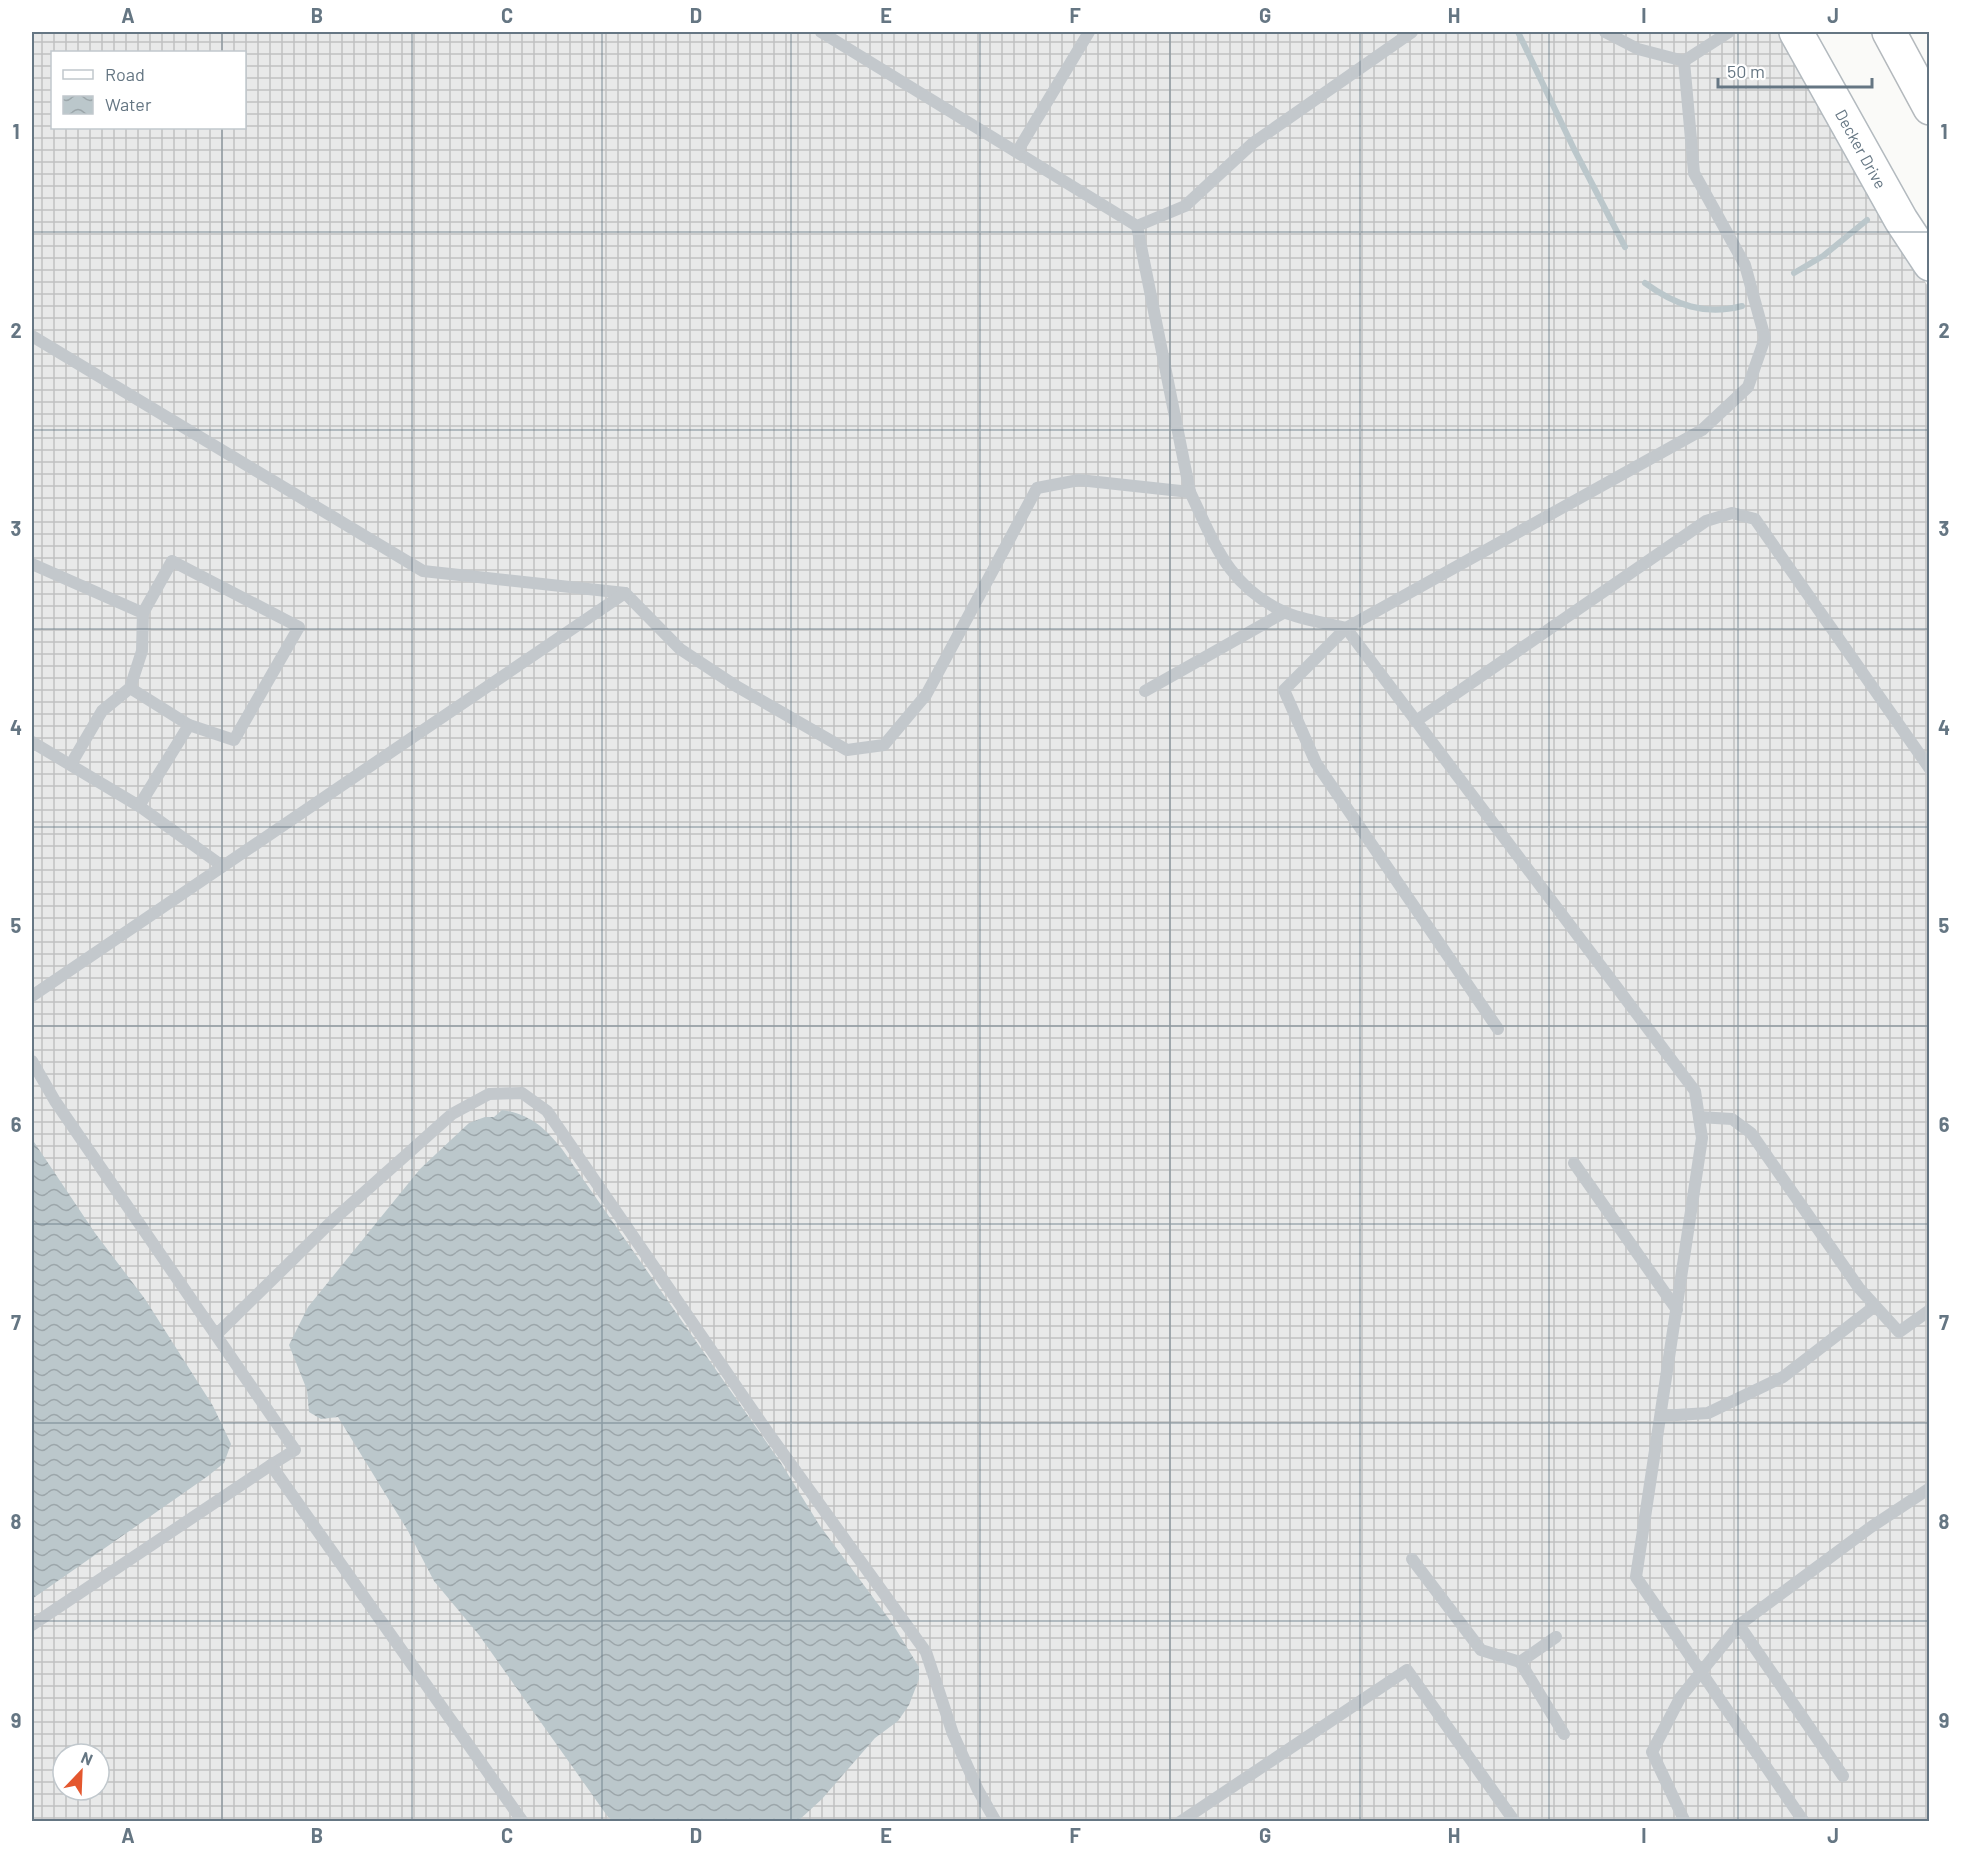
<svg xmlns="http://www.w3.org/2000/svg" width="1961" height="1853" font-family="Barlow,sans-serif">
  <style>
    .industrial { fill: url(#industrial-grid); fill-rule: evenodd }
    .water { fill: url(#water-waves) }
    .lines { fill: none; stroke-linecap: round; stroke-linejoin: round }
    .stream { stroke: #bbc7cb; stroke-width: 6 }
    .secondary-casing { stroke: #b3babf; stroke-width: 36 }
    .highway-casing { stroke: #b4b9bd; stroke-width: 36 }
    .lane { stroke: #c3c8cc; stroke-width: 12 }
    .secondary { stroke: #fff; stroke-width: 33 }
    .highway { stroke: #fff; stroke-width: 33 }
    .grid { fill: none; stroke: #657683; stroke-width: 1.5; stroke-opacity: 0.55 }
    .labels { text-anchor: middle; stroke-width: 6; stroke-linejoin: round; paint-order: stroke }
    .street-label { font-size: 16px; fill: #657683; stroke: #fff }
    .neatline { fill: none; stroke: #657683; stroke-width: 2 }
    .grid-label { font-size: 20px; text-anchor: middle; font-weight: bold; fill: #657683 }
  </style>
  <defs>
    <pattern id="industrial-grid" width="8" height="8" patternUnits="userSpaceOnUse" patternTransform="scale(1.5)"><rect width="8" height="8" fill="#e8e9e9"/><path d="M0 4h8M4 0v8" fill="none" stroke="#c0c1c2"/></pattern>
    <pattern id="water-waves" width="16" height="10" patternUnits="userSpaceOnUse" patternTransform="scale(1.5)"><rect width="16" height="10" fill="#bbc7cb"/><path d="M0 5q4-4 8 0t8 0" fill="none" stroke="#9ca6aa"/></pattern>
  </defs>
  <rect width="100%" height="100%" fill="#fafaf8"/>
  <path class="industrial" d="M 32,32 L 1777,32 L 1790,43 L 1902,245 L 1929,288 L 1929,1821 L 32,1822 ZM 52,52 L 244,52 L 244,128 L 52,128 ZM 63,1754 L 99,1754 L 99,1790 L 63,1790 Z"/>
  <g class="water">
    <path d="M 502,1110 C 530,1114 545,1128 562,1149 L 781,1463 L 820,1526 L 892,1623 L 919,1667 L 919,1679 L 909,1705 L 898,1721 L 875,1738 L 822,1799 L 798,1821 L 615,1822 L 608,1817 L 479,1635 L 434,1581 L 408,1531 L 338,1417 L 321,1419 L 309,1412 L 307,1390 L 289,1345 L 308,1307 L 420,1169 L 469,1123 L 485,1117 L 494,1117 Z"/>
    <path d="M 32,1139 L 95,1233 L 145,1299 L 213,1406 L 231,1444 L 224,1463 L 208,1476 L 32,1599 Z"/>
  </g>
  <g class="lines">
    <g class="stream">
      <path d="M 1518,32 L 1574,149 L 1625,247"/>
      <path d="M 1794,273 L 1823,256 L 1867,220"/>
      <path d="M 1645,283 C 1675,305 1705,316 1742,306"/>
    </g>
    <defs>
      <path id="secondary" d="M 1796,32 L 1901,220 L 1930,264"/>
      <path id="highway" d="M 1889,32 L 1930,108"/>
    </defs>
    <use href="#secondary" class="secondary-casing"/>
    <use href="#highway" class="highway-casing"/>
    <g class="lane">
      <path d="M 821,32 L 1137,226 L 1185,206 L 1253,143 L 1412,32"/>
      <path d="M 1605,32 L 1638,49 L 1684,61 L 1729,32"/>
      <path d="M 1017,152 L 1089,32"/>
      <path d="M 1137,226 L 1190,492"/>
      <path d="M 32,336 L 423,571 L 625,593 L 680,649 L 736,686 L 847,750 L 884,745 L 926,695 L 1037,488 L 1079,480 L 1190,492 C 1215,544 1227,585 1284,612 C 1302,620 1327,623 1346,628 L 1695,1091 L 1702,1138 L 1636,1577 L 1804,1822"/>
      <path d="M 32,564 L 143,613"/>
      <path d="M 1145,691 L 1285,612"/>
      <path d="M 1416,721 L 1706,521 L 1732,513 L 1755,519 L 1930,769"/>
      <path d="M 32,742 L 139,806 L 221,865"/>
      <path d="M 71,764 L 102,711 L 130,688 L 142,651 L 143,613 L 172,561 L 299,627 L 234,740 L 189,725 L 130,688"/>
      <path d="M 139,806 L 189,725"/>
      <path d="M 32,996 L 625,593"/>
      <path d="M 1498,1029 L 1316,763 L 1284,690 L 1346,628 L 1702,430 L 1748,387 L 1765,338 L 1745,265 L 1694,173 L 1684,61"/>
      <path d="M 32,1061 L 55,1101 L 295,1450 L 271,1465 L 523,1822"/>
      <path d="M 1699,1117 L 1732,1119 L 1751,1133 L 1859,1288 L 1899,1332 L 1930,1310"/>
      <path d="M 1574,1163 L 1677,1310"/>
      <path d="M 216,1335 L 331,1222 L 452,1114 L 489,1094 L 522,1093 L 547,1111 L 769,1434 L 926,1652 L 953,1734 L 978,1790 L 996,1822"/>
      <path d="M 1661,1416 L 1708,1413 L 1783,1377 L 1875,1306"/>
      <path d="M 1412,1559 L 1481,1650 L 1520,1662 L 1564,1734"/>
      <path d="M 32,1625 L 271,1465"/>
      <path d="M 1739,1625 L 1843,1776"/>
      <path d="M 1520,1662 L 1556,1637"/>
      <path d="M 1180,1822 L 1407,1670 L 1515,1822"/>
      <path d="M 1685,1822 L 1652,1752 L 1680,1698 L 1739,1625 L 1871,1527 L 1930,1488"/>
    </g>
    <use href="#secondary" class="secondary"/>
    <use href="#highway" class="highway"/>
  </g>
  <path class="grid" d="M 222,32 L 222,52M 412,32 L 412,1822M 602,32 L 602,1822M 791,32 L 791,1822M 980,32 L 980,1822M 1170,32 L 1170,1822M 1360,32 L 1360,1822M 1549,32 L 1549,1822M 1738,32 L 1738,1822M 222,128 L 222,1822M 32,232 L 1930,232M 32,430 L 1930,430M 32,629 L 1930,629M 32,827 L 1930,827M 32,1026 L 1930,1026M 32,1224 L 1930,1224M 32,1423 L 1930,1423M 32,1621 L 1930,1621"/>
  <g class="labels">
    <g class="street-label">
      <text transform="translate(1861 149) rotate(61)" y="6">Decker Drive</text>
    </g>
  </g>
  <rect width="1961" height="1853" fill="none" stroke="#ffffff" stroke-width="66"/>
  <rect x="51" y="51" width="195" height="78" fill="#ffffff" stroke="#c1c8cd" stroke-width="1.5"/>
  <rect x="63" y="70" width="30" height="9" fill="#ffffff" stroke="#c1c8cd" stroke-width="1.5"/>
  <text x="105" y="81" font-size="18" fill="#657683">Road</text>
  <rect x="63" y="96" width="30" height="18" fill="url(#water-waves)" stroke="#c1c8cd" stroke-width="1.5"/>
  <text x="105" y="111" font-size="18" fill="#657683">Water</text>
  <g transform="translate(81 1772) rotate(23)"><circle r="28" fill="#ffffff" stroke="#c1c8cd" stroke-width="1.5"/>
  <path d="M0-4.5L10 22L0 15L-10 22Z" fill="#e4572e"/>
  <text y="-9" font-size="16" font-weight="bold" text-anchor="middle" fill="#657683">N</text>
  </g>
  <path d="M1718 78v9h154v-9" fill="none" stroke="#657683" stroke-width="3"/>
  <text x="1727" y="78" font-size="18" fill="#657683" stroke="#ffffff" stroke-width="4.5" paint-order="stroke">50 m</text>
  <rect x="33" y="33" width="1895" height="1787" class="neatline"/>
  <g class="grid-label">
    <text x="128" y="23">A</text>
    <text x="317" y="23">B</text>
    <text x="507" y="23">C</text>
    <text x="696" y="23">D</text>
    <text x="886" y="23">E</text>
    <text x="1075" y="23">F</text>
    <text x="1265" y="23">G</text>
    <text x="1454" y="23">H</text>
    <text x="1644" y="23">I</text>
    <text x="1833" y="23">J</text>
    <text x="16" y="139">1</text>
    <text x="1944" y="139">1</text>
    <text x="16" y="338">2</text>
    <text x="1944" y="338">2</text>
    <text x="16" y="536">3</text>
    <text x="1944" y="536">3</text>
    <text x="16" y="735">4</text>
    <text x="1944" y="735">4</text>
    <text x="16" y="933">5</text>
    <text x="1944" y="933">5</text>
    <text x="16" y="1132">6</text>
    <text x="1944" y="1132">6</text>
    <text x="16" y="1330">7</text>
    <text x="1944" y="1330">7</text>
    <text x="16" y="1529">8</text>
    <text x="1944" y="1529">8</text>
    <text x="16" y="1728">9</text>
    <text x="1944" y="1728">9</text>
    <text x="128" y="1843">A</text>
    <text x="317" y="1843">B</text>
    <text x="507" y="1843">C</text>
    <text x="696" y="1843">D</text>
    <text x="886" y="1843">E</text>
    <text x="1075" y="1843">F</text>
    <text x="1265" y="1843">G</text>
    <text x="1454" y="1843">H</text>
    <text x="1644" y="1843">I</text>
    <text x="1833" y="1843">J</text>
  </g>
</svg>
